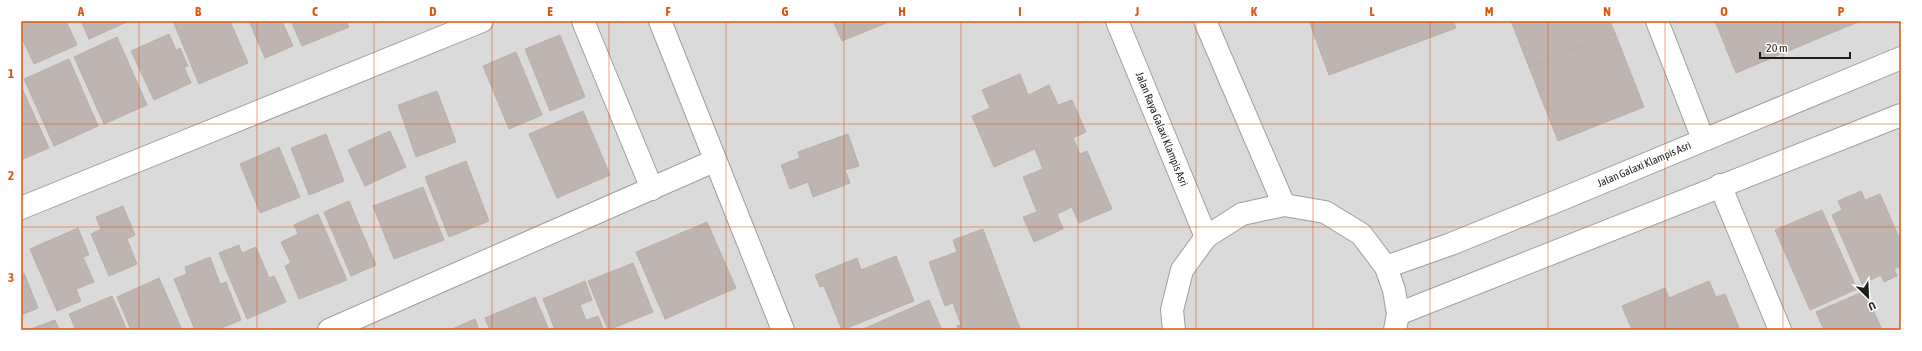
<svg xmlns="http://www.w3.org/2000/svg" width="1922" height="351" font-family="'Asap Condensed',sans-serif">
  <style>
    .residential { fill: #dbdadb }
    .building { fill: #beb4b1; stroke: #beaea7 }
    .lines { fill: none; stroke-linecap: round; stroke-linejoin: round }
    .minor-casing { stroke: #9e9e9e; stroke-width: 24 }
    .minor { stroke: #fff; stroke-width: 22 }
    .grid { fill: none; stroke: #de560d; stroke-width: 1; stroke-opacity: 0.55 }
    .labels { text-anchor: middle; stroke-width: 3.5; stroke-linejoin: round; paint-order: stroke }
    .street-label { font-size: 11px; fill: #1d1d1d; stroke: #fff }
    .neatline { fill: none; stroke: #de560d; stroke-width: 1.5 }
    .grid-label { font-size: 13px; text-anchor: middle; font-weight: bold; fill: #de560d }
  </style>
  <rect width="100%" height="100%" fill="#eee9e4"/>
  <rect class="residential" x="21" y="21" width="1880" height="309"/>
  <g class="building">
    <path d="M 21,21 L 66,21 L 77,45 L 34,64 L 21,36 Z"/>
    <path d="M 81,21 L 129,21 L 89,39 Z"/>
    <path d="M 173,21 L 230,21 L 248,63 L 199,84 Z"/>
    <path d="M 249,21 L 282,21 L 293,46 L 265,58 Z"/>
    <path d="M 291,21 L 346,21 L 349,27 L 302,46 Z"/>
    <path d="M 833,21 L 891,21 L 842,41 Z"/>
    <path d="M 1309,21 L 1453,21 L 1456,28 L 1329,75 Z"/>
    <path d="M 1511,21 L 1610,21 L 1615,33 L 1529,67 Z"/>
    <path d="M 1715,21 L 1804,21 L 1805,22 L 1832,21 L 1836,31 L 1736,73 Z"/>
    <path d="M 1832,21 L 1861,21 L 1836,31 Z"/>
    <path d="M 1615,33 L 1644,107 L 1558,141 L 1529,67 Z"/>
    <path d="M 169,34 L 176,50 L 180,48 L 188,66 L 184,67 L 191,83 L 154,100 L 131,51 Z"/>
    <path d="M 560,35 L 585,97 L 550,111 L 525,49 Z"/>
    <path d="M 117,37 L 147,105 L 104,124 L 74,57 Z"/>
    <path d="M 516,52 L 542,115 L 509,129 L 483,66 Z"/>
    <path d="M 69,59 L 98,126 L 54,146 L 24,79 Z"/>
    <path d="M 1020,74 L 1028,95 L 1049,85 L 1058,105 L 1072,100 L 1086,132 L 1073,138 L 1080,154 L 1087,151 L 1112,209 L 1079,223 L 1072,207 L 1057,214 L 1063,229 L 1034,242 L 1023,217 L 1037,212 L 1023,177 L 1043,169 L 1035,149 L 994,167 L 972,116 L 990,108 L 982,90 Z"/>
    <path d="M 21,86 L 49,148 L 21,160 Z"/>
    <path d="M 437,91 L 456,142 L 416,157 L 398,105 Z"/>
    <path d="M 583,111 L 610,175 L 557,198 L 529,134 Z"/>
    <path d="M 390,131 L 406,167 L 365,186 L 348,150 Z"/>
    <path d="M 326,134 L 344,181 L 309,195 L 291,148 Z"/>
    <path d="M 848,134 L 859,166 L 845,170 L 850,183 L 813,197 L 808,182 L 790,189 L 781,165 L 800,158 L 798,152 Z"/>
    <path d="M 279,147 L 300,197 L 260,213 L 240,164 Z"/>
    <path d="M 466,161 L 489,221 L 449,237 L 425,177 Z"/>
    <path d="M 423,187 L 444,240 L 394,259 L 373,206 Z"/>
    <path d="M 1861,191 L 1865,200 L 1880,194 L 1901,242 L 1901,266 L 1894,269 L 1897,276 L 1884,282 L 1881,275 L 1862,284 L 1832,215 L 1842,210 L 1838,201 Z"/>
    <path d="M 349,201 L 376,265 L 351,276 L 324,212 Z"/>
    <path d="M 123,206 L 135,235 L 127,239 L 137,264 L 109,276 L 91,234 L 101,229 L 96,217 Z"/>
    <path d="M 1822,210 L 1857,289 L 1810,310 L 1775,230 Z"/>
    <path d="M 318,214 L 347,280 L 299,299 L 285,266 L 291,263 L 281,242 L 298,234 L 294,225 Z"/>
    <path d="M 707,222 L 736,288 L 665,319 L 636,252 Z"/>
    <path d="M 78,228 L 89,255 L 83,257 L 94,282 L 76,289 L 81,301 L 57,311 L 30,249 Z"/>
    <path d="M 983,229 L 1016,318 L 1021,330 L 958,330 L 957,326 L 961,325 L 953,303 L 945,306 L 929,262 L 957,252 L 953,240 Z"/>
    <path d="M 239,245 L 242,253 L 256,247 L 269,278 L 274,276 L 286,302 L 247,319 L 219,253 Z"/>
    <path d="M 896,256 L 914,301 L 842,330 L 824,286 L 820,287 L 815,275 L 857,258 L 861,270 Z"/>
    <path d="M 210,257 L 220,284 L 226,282 L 241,320 L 216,330 L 195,330 L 174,279 L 187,274 L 185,267 Z"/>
    <path d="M 633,263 L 653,312 L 608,330 L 588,281 Z"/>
    <path d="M 24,273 L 38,308 L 21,315 L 21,275 Z"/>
    <path d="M 159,278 L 182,330 L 131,330 L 117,297 Z"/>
    <path d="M 585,281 L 592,300 L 580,305 L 586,320 L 598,316 L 604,330 L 555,330 L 543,299 Z"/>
    <path d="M 1709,281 L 1716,297 L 1725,294 L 1740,330 L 1632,330 L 1622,306 L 1665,288 L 1669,298 Z"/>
    <path d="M 1865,291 L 1882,330 L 1824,330 L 1816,312 Z"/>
    <path d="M 112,296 L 127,330 L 76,330 L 69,314 Z"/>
    <path d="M 535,297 L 549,330 L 490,330 L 485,318 Z"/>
    <path d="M 929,300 L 942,330 L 861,330 Z"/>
    <path d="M 475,319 L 479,330 L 450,330 Z"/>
    <path d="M 55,320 L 59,330 L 28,330 Z"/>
  </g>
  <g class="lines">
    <defs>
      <g id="minor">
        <path d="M 583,21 L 652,189"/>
        <path d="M 660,21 L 783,330"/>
        <path d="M 1117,21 L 1206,237"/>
        <path d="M 1205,21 L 1284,205"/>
        <path d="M 1657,21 L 1703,139"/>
        <path d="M 1720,185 L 1780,330"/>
        <path d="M 21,208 L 482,21"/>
        <path d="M 1386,267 L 1451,244 L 1562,199 L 1901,58"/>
        <path d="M 1398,314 L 1901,115"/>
        <path d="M 329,330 L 714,161"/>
        <path d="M 1174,330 L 1172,310 L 1182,270 L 1206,237 L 1242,214 L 1284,205 L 1325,212 L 1361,234 L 1386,267 L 1394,290 L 1398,314 L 1395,330"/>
      </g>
    </defs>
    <use href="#minor" class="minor-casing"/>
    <use href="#minor" class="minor"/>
  </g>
  <path class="grid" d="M 139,21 L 139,330M 257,21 L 257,330M 374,21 L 374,330M 492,21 L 492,330M 609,21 L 609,330M 726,21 L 726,330M 844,21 L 844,330M 961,21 L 961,330M 1078,21 L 1078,330M 1196,21 L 1196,330M 1313,21 L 1313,330M 1430,21 L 1430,330M 1548,21 L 1548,330M 1665,21 L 1665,330M 1783,21 L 1783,330M 21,124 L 1901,124M 21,227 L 1901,227"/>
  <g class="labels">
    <g class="street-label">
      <text transform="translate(1162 129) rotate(68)" y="4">Jalan Raya Galaxi Klampis Asri</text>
      <text transform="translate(1644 164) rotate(-23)" y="4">Jalan Galaxi Klampis Asri</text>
    </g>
  </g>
  <rect width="1922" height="351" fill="none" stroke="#ffffff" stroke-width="44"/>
  <g transform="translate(1868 297) rotate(156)" stroke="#ffffff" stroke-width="3" paint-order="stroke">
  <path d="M0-3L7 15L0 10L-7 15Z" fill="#1d1d1d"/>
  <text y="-6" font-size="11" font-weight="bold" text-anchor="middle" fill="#1d1d1d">U</text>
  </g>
  <path d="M1760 52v6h90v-6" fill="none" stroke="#1d1d1d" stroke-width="2"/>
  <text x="1766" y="52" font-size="12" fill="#1d1d1d" stroke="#ffffff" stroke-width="3" paint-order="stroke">20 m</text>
  <rect x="22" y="22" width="1878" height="307" class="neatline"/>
  <g class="grid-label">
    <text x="81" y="16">A</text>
    <text x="198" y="16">B</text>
    <text x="315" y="16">C</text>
    <text x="433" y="16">D</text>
    <text x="550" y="16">E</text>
    <text x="668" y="16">F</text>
    <text x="785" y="16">G</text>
    <text x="902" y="16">H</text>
    <text x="1020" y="16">I</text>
    <text x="1137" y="16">J</text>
    <text x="1254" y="16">K</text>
    <text x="1372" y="16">L</text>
    <text x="1489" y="16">M</text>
    <text x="1607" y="16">N</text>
    <text x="1724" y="16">O</text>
    <text x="1841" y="16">P</text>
    <text x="11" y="78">1</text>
    <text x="11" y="180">2</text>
    <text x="11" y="282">3</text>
  </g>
</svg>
